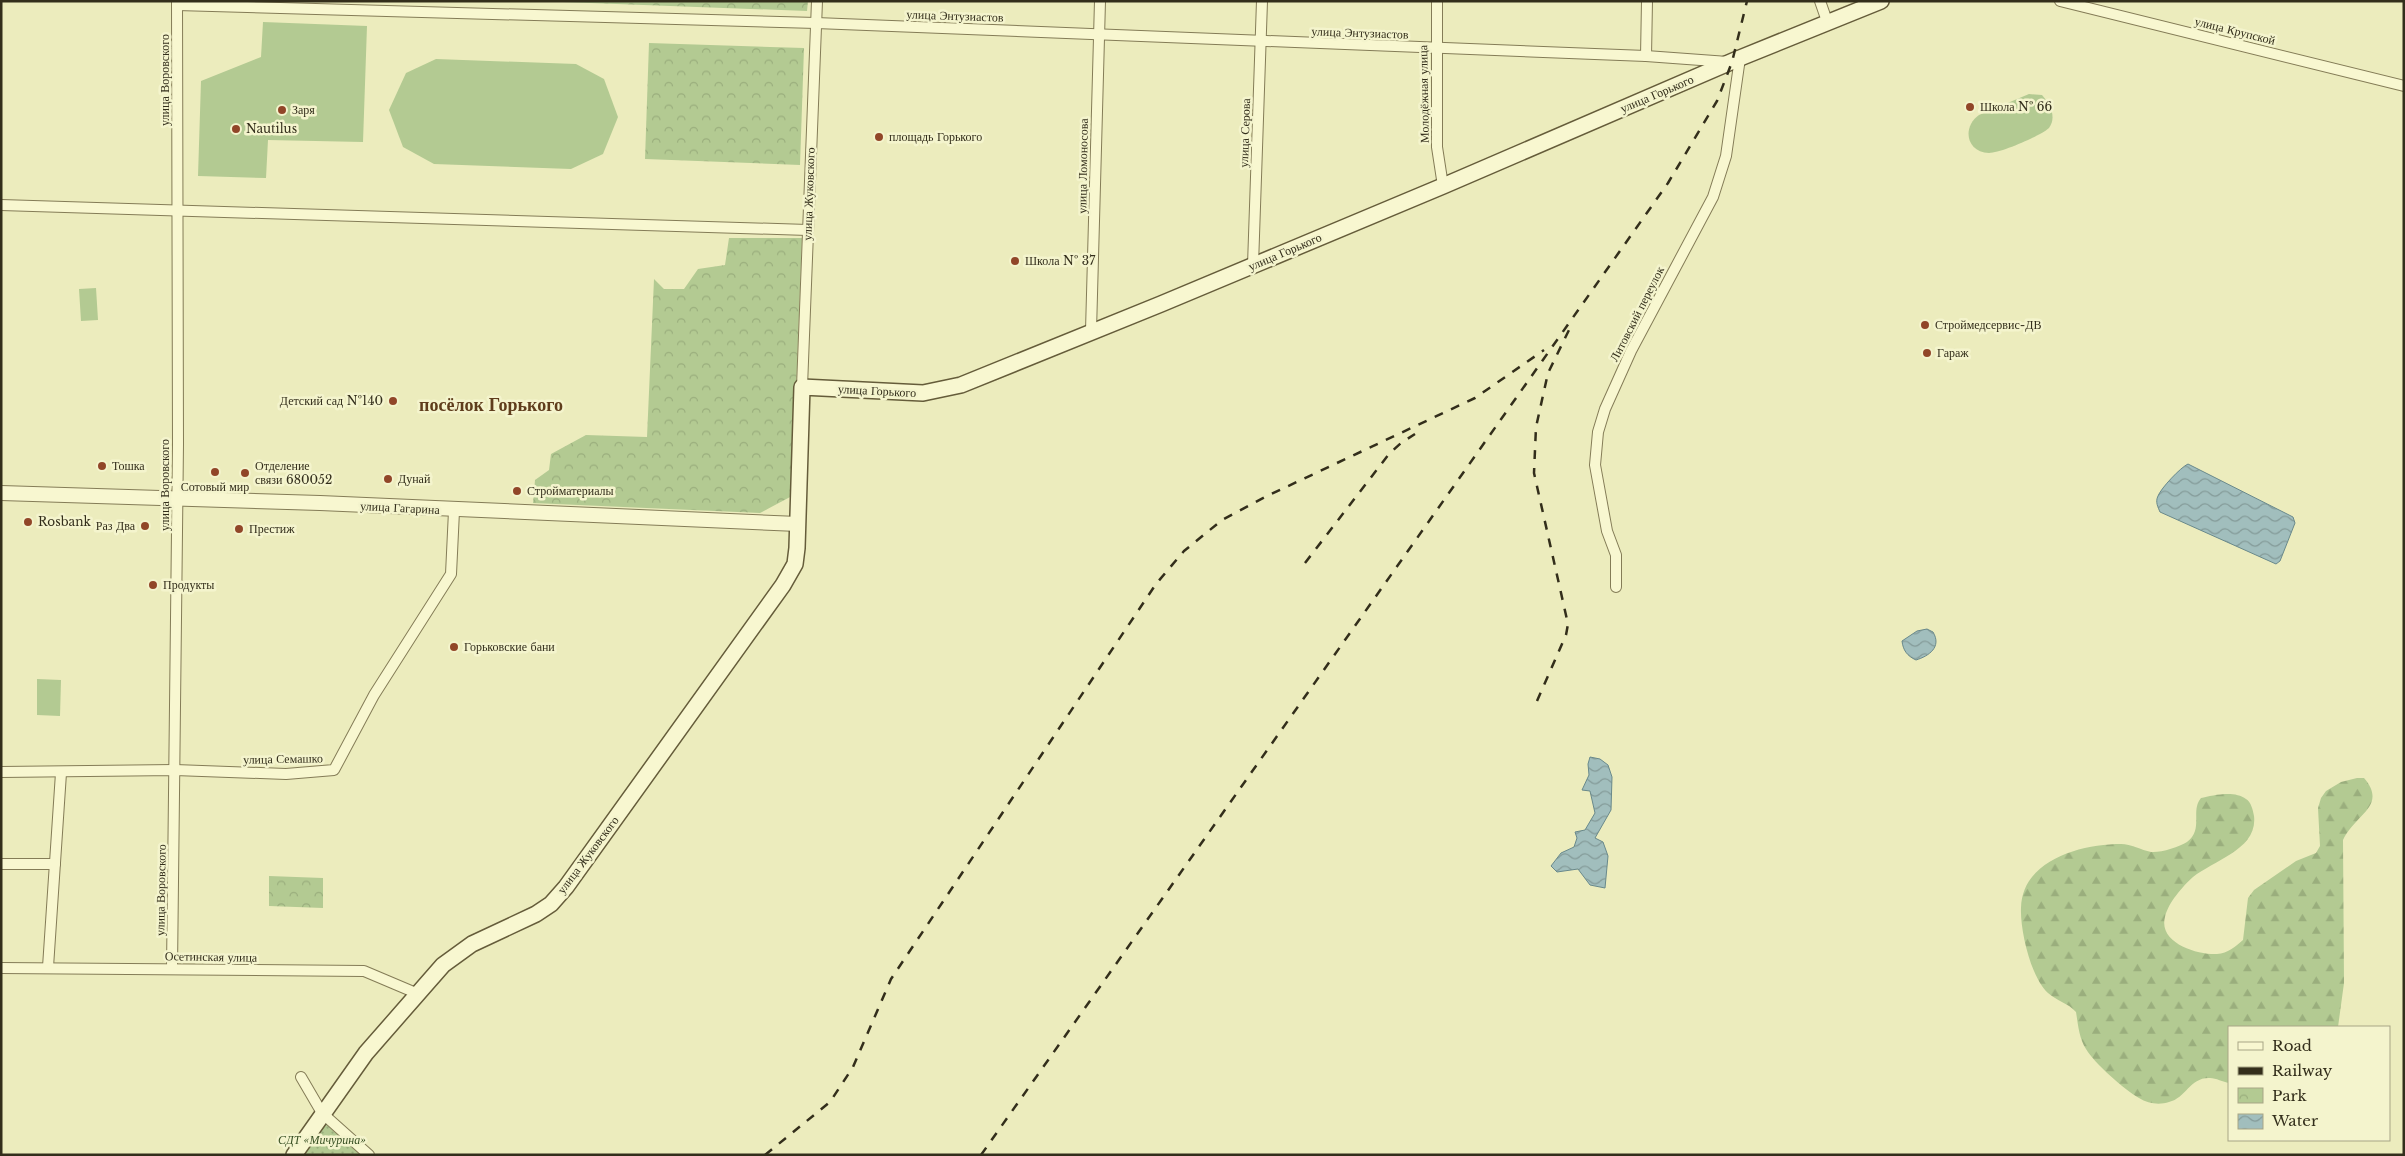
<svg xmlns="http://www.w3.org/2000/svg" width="2405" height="1156" font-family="'Libre Baskerville',serif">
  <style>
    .grass { fill: url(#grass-dots) }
    .forest { fill: url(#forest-firs) }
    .park { fill: url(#park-crowns) }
    .pitch { fill: #b3ca92 }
    .water { fill: url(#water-waves); stroke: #69898b }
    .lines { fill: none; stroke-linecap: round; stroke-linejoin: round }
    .minor-casing { stroke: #847c57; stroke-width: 12 }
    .tertiary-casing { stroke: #847c57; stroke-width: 16 }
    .secondary-casing { stroke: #655c3a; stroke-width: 18 }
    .minor { stroke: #f8f7d0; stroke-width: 10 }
    .tertiary { stroke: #f8f7d0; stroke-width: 14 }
    .secondary { stroke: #f8f7d0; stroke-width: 15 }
    .rail { stroke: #332e1b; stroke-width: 2.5; stroke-dasharray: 9 9; stroke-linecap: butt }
    .poi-dot { fill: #914628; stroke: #f4f4cd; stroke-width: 2 }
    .labels { text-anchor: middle; stroke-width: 5; stroke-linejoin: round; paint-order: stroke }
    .street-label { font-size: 12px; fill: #332e1b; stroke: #f4f4cd }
    .poi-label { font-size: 12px; fill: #332e1b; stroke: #f4f4cd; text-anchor: start }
    .park-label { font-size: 12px; font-style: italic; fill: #374f22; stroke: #f4f4cd }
    .district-label { font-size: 18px; font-weight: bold; fill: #5f3d1c; stroke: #f4f4cd }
  </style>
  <defs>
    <pattern id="grass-dots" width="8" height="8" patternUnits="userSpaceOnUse" patternTransform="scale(1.25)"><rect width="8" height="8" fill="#b3ca92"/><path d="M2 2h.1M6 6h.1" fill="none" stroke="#9aae7d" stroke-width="1.8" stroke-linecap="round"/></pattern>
    <pattern id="forest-firs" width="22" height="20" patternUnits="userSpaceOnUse" patternTransform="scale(1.25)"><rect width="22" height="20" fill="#b3ca92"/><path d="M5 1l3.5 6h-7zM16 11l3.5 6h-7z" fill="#9aae7d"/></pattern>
    <pattern id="park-crowns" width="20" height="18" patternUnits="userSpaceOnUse" patternTransform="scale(1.25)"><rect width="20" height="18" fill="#b3ca92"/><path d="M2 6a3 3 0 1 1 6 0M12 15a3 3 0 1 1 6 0" fill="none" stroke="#9aae7d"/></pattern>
    <pattern id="water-waves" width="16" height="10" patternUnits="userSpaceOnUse" patternTransform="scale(1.25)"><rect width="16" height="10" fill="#a1bebd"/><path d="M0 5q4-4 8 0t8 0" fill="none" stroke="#849b99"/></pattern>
  </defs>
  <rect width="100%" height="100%" fill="#ececbd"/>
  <path class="grass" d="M 321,1120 L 361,1155 L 287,1155 Z"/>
  <path class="forest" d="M 2357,778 L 2364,778 C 2388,806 2355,814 2343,840 L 2344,983 L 2338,1027 L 2229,1027 L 2229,1083 C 2223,1082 2216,1078 2210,1078 C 2190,1077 2186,1098 2169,1102 C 2160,1105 2148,1104 2139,1098 C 2125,1090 2094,1063 2086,1049 C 2079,1038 2078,1024 2076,1012 C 2068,1003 2057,1001 2048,993 C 2031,978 2020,930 2021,908 C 2022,860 2081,844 2121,844 C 2131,844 2141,850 2151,852 C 2160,853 2179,847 2187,842 C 2204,829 2190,811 2201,798 C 2213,795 2235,790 2246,799 C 2251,802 2253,810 2254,816 C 2258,849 2214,860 2193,877 C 2183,886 2168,903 2165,917 C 2158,943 2198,955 2217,954 C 2228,953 2235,947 2243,940 L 2248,898 L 2254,890 L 2296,861 L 2316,853 L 2320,846 L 2318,808 L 2321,798 L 2326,791 L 2341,782 Z"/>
  <g class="park">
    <path d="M 536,1 L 808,1 L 807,11 Z"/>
    <path d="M 649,43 L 804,48 L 800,165 L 645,159 Z"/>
    <path d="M 729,238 L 802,238 L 792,496 L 760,513 L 533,503 L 535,480 L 549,470 L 551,454 L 586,435 L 647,437 L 654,279 L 664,289 L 684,289 L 698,269 L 725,265 Z"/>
    <path d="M 269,876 L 323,878 L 323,908 L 269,906 Z"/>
  </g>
  <g class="pitch">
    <path d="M 263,22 L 367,26 L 363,142 L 268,140 L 266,178 L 198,176 L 201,81 L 261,57 Z"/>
    <path d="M 436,59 L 576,64 L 604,79 L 618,117 L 603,154 L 571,169 L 434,164 L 403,147 L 389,110 L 406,73 Z"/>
    <path d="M 2029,94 L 2042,95 C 2050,104 2057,117 2049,128 C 2040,136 2001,153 1989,153 C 1966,152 1962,127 1979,115 Z"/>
    <path d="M 96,288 L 98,320 L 81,321 L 79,289 Z"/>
    <path d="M 37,679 L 61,680 L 60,716 L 37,715 Z"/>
  </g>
  <g class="water">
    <path d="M 2188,464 L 2293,517 L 2295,523 L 2280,561 L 2276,564 L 2160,512 C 2158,507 2155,502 2158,496 C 2161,488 2181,467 2188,464 Z"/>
    <path d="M 1927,629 L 1933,632 C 1942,647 1929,656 1916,660 C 1907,656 1903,650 1902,641 L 1917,631 Z"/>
    <path d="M 1590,757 L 1600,759 L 1608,765 L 1612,777 L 1611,810 L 1595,838 L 1603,842 L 1608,856 L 1605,888 L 1590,885 L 1578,869 L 1557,872 L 1551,866 L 1561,853 L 1574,847 L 1577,838 L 1575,832 L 1585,830 L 1595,813 L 1590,791 L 1582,790 L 1589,775 L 1588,764 Z"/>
  </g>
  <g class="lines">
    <defs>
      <g id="minor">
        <path d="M 1437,1 L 1437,147 L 1443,186"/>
        <path d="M 1820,1 L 1828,24"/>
        <path d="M 2060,1 L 2404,86"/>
        <path d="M 177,5 L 816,23 L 1646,56 L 1728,62"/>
        <path d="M 1646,56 L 1647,1"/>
        <path d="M 1,205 L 808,230"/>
        <path d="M 1253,265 L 1262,1"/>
        <path d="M 1091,331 L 1100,1"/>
        <path d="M 802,387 L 817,1"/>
        <path d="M 1616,587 L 1616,555 L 1607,531 L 1595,465 L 1598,432 L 1605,409 L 1631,351 L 1713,197 L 1726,156 L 1740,58"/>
        <path d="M 1,772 L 175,770 L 286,774 L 334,770 L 374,695 L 451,574 L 454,511"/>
        <path d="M 1,864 L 55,864"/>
        <path d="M 48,967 L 61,773"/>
        <path d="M 1,968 L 364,971 L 416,993"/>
        <path d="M 172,969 L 178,444 L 177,1"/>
        <path d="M 301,1077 L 322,1113 L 369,1155"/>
      </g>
      <path id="tertiary" d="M 1,493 L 320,503 L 798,524"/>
      <path id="secondary" d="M 294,1155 L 366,1053 L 443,965 L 472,944 L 536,914 L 551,904 L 566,887 L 783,585 L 795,564 L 797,548 L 802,387 L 923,393 L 961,385 L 1161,304 L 1443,186 L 1740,58 L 1881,1"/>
    </defs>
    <use href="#minor" class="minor-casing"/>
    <use href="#tertiary" class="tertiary-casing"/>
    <use href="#secondary" class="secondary-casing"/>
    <use href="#minor" class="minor"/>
    <use href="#tertiary" class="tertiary"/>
    <use href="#secondary" class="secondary"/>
    <g class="rail">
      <path d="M 1305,563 L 1389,454 L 1401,443 L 1415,434"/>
      <path d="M 1537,701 L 1566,635 L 1568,624 L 1534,473 L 1536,427 L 1548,373 L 1569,330"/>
      <path d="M 765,1155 L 830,1102 L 853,1067 L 891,979 L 1156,584 L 1184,551 L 1222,520 L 1267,496 L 1475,398 L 1544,350"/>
      <path d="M 981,1155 L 1668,183 L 1717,101 L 1732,62 L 1747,1"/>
    </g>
  </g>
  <g class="poi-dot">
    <circle cx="1970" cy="107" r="5"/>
    <circle cx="282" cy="110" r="5"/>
    <circle cx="236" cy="129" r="5"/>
    <circle cx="879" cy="137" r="5"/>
    <circle cx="1015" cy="261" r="5"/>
    <circle cx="1925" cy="325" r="5"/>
    <circle cx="1927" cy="353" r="5"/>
    <circle cx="393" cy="401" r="5"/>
    <circle cx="102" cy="466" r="5"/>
    <circle cx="215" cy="472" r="5"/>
    <circle cx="245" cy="473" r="5"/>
    <circle cx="388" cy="479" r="5"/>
    <circle cx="517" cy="491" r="5"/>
    <circle cx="28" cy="522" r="5"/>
    <circle cx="145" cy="526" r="5"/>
    <circle cx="239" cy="529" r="5"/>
    <circle cx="153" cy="585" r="5"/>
    <circle cx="454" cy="647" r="5"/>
  </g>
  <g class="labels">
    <g class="street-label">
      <text transform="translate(955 16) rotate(2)" y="4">улица Энтузиастов</text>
      <text transform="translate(2235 31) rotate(14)" y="4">улица Крупской</text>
      <text transform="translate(1360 33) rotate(2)" y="4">улица Энтузиастов</text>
      <text transform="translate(165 80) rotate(-90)" y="4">улица Воровского</text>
      <text transform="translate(1424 94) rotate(-91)" y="4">Молодёжная улица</text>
      <text transform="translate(1657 94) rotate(-23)" y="4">улица Горького</text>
      <text transform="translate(1245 133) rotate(-88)" y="4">улица Серова</text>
      <text transform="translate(1083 166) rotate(-89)" y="4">улица Ломоносова</text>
      <text transform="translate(809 194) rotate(-88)" y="4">улица Жуковского</text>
      <text transform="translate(1285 252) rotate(-23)" y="4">улица Горького</text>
      <text transform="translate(1637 314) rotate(-63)" y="4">Литовский переулок</text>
      <text transform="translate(877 391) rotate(3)" y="4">улица Горького</text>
      <text transform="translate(165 485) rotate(-90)" y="4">улица Воровского</text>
      <text transform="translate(400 508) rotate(3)" y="4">улица Гагарина</text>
      <text transform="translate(283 759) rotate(-1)" y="4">улица Семашко</text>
      <text transform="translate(588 855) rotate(-53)" y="4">улица Жуковского</text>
      <text transform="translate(161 890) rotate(-89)" y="4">улица Воровского</text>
      <text transform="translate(211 957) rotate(1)" y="4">Осетинская улица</text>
    </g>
    <g class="poi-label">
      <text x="1980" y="111">Школа № 66</text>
      <text x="292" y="114">Заря</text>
      <text x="246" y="133">Nautilus</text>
      <text x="889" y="141">площадь Горького</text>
      <text x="1025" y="265">Школа № 37</text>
      <text x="1935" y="329">Строймедсервис-ДВ</text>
      <text x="1937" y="357">Гараж</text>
      <text x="383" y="405" text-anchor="end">Детский сад №140</text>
      <text x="112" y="470">Тошка</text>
      <text x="255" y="470">Отделение<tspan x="255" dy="14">связи 680052</tspan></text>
      <text x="398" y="483">Дунай</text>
      <text x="215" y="491" text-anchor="middle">Сотовый мир</text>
      <text x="527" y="495">Стройматериалы</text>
      <text x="38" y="526">Rosbank</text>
      <text x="135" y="530" text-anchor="end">Раз Два</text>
      <text x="249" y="533">Престиж</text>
      <text x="163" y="589">Продукты</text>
      <text x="464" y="651">Горьковские бани</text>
    </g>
    <g class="park-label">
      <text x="322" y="1144">СДТ «Мичурина»</text>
    </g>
    <g class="district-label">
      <text x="491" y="411">посёлок Горького</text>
    </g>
  </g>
  <rect width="2405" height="1156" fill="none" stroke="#332e1b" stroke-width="5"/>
  <rect x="2228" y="1026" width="162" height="115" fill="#f4f4cd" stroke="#a7a586"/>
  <rect x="2238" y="1042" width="25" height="8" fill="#f8f7d0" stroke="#a7a586"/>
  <text x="2272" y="1051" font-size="15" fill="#332e1b">Road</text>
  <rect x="2238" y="1067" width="25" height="8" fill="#332e1b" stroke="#a7a586"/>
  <text x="2272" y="1076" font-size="15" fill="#332e1b">Railway</text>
  <rect x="2238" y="1088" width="25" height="15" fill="url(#park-crowns)" stroke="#a7a586"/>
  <text x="2272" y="1101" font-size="15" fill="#332e1b">Park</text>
  <rect x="2238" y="1114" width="25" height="15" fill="url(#water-waves)" stroke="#a7a586"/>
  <text x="2272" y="1126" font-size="15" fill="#332e1b">Water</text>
</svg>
